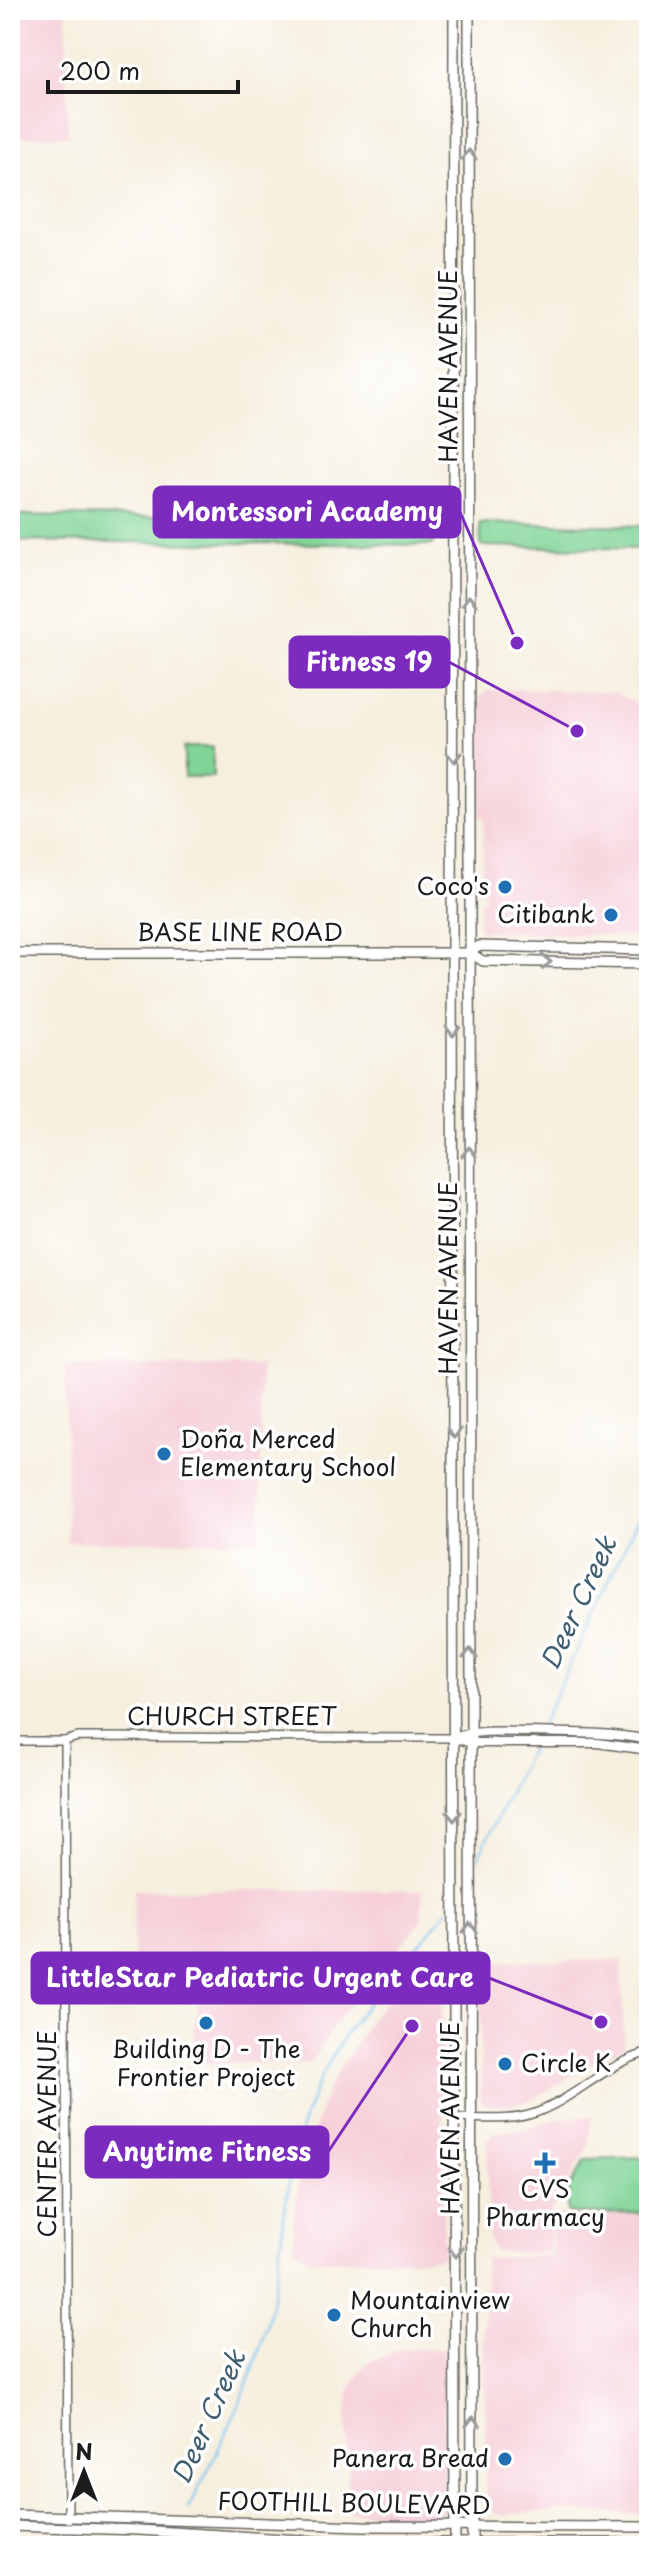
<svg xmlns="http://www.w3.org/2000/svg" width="659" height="2556" font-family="'Playpen Sans',sans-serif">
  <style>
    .built { fill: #f6cfd8 }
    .green { fill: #80d497; stroke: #4e785a; stroke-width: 2 }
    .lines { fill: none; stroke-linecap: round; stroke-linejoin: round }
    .stream { stroke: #76c0ef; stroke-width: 2 }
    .tertiary-casing { stroke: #686660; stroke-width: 10 }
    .secondary-casing { stroke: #686660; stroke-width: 11 }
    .primary-casing { stroke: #686660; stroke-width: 12 }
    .tertiary { stroke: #fff; stroke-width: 7 }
    .secondary { stroke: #fff; stroke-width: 8 }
    .primary { stroke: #fff; stroke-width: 9 }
    .oneway { stroke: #999 }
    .poi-dot { fill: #1f6fb2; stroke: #fff; stroke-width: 3 }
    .labels { text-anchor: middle; stroke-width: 7; stroke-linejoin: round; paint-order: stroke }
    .street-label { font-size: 24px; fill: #1c1c1c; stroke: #fff }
    .poi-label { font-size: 24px; fill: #1c1c1c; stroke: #fff; text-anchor: end }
    .water-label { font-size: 26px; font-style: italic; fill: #405e70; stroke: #fff }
    .leader { fill: none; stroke: #7b2cbf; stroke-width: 3 }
    .callout-dot { fill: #7b2cbf; stroke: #fff; stroke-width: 3 }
    .callout { fill: #7b2cbf; stroke: #7b2cbf; stroke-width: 3 }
    .callout-label { font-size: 26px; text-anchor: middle; font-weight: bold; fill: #fff }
  </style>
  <rect width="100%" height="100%" fill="#fff"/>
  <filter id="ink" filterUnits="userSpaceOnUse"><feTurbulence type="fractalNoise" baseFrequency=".0125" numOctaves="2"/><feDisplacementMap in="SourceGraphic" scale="16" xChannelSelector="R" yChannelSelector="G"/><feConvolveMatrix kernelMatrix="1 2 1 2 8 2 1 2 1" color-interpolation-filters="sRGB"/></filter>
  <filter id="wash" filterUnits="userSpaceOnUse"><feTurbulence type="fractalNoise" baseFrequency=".006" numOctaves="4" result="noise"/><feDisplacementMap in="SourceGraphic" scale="32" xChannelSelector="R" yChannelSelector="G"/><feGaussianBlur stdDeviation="1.8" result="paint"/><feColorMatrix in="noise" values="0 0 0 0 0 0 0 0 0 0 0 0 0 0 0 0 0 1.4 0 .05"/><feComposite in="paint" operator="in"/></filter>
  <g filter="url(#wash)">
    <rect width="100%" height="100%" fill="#f6efde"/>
    <g class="built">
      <path d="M 10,10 L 66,10 L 68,133 L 72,136 L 10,137 Z"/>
      <path d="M 524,689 L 615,692 L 638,704 L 649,715 L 649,937 L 479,931 L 478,918 L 481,900 L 485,899 L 485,892 L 481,891 L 484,817 L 479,817 L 478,812 L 481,696 L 488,690 Z"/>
      <path d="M 65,1366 L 261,1366 L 261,1541 L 67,1542 Z"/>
      <path d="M 134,1890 L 422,1890 L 422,1920 L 339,2018 L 311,2063 L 195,2063 L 194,2024 L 200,1990 L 197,1979 L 191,1974 L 177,1971 L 160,1975 L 133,1975 Z"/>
      <path d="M 430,1953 L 437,1954 L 441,1960 L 444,2254 L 439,2259 L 310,2260 L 294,2248 L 293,2223 L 300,2173 L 328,2088 L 371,2018 Z"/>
      <path d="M 621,1960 L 624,2047 L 603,2057 L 532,2100 L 509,2106 L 483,2105 L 480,2100 L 481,1961 Z"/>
      <path d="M 592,2116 L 588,2147 L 572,2176 L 564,2201 L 553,2208 L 551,2215 L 548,2253 L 495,2252 L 489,2240 L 487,2142 L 492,2133 L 525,2129 L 558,2118 Z"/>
      <path d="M 552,2215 L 649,2215 L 649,2515 L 560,2511 L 497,2515 L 484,2504 L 486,2492 L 484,2453 L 486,2413 L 483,2378 L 485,2258 L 551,2255 Z"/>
      <path d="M 399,2349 L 444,2349 L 444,2510 L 437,2517 L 400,2517 L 347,2511 L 347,2407 L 350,2389 L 367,2363 Z"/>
    </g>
    <g class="green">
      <path d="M 10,515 L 440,522 L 432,545 L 10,541 Z"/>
      <path d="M 480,523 L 649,526 L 649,549 L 481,546 Z"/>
      <rect x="184" y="747" width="29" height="30"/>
      <path d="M 649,2157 L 649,2213 L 572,2214 L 567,2212 L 569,2188 L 586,2159 Z"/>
    </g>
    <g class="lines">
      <g class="stream">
        <path d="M 541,1726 L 649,1495"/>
        <path d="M 478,1858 L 530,1749"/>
        <path d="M 188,2509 C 220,2446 254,2384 269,2314 C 286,2239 282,2168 313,2095 C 327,2062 346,2030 369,2002 C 394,1971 424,1943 447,1910"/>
        <path d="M 170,2546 L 171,2544"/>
      </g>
    </g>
  </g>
  <g filter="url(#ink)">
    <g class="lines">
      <defs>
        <g id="tertiary">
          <path d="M 10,1741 L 65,1741 L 78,1737 L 454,1738"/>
          <path d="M 65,1741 L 68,2519"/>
          <path d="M 455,2118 C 481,2118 510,2122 535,2113 C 576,2098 603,2065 649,2052"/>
        </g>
        <g id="secondary">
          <path d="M 454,1738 C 478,1729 503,1732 529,1732 C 569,1733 609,1732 649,1740"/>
          <path d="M 455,1738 L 471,1743 L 597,1743 L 649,1750"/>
        </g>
        <g id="primary">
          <path d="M 454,10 L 452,938 L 455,2546"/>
          <path d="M 469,10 L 472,2546"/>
          <path d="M 10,953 L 470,953 L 483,961 L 649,964"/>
          <path d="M 470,953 L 479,946 L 649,950"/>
          <path d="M 10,2515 L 364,2526 L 649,2527"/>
          <path d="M 10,2526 L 139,2530 L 347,2543 L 649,2543"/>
        </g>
      </defs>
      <use href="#tertiary" class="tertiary-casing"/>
      <use href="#secondary" class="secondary-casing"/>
      <use href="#primary" class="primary-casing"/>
      <use href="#tertiary" class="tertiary"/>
      <use href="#secondary" class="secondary"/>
      <use href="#primary" class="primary"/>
    </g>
    <defs><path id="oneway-chevron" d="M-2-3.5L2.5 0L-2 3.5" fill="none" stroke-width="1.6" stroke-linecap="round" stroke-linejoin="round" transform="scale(2)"/></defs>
    <g class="oneway">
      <use href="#oneway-chevron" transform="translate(469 155) rotate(-90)"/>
      <use href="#oneway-chevron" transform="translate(469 601) rotate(-90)"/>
      <use href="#oneway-chevron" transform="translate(454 757) rotate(90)"/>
      <use href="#oneway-chevron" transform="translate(546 962) rotate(1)"/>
      <use href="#oneway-chevron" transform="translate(453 1031) rotate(90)"/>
      <use href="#oneway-chevron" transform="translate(469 1152) rotate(-90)"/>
      <use href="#oneway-chevron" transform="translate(454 1433) rotate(90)"/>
      <use href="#oneway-chevron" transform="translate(470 1654) rotate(-90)"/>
      <use href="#oneway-chevron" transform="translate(454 1816) rotate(90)"/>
      <use href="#oneway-chevron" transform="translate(470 1928) rotate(-90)"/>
      <use href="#oneway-chevron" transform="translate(456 2252) rotate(90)"/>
      <use href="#oneway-chevron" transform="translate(473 2422) rotate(-90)"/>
    </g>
  </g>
  <g class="poi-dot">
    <circle cx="505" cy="887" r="8"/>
    <circle cx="611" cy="915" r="8"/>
    <circle cx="164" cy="1454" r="8"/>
    <circle cx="206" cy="2023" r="8"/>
    <circle cx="505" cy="2064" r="8"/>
    <path d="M541 2151h8v8h8v8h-8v8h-8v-8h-8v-8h8z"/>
    <circle cx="334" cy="2315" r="8"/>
    <circle cx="505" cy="2459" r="8"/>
  </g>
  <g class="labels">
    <g class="street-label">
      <text transform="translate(449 366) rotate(-90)" y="8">HAVEN AVENUE</text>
      <text x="240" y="941">BASE LINE ROAD</text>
      <text transform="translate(449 1278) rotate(-90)" y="8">HAVEN AVENUE</text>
      <text x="232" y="1725">CHURCH STREET</text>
      <text transform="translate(451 2118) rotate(-90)" y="8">HAVEN AVENUE</text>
      <text transform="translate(48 2134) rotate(-90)" y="8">CENTER AVENUE</text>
      <text transform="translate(354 2504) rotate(1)" y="8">FOOTHILL BOULEVARD</text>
    </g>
    <g class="poi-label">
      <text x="489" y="895">Coco's</text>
      <text x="595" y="923">Citibank</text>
      <text x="180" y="1448" text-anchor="start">Doña Merced<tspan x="180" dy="28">Elementary School</tspan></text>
      <text x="206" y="2058" text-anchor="middle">Building D - The<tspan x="206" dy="28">Frontier Project</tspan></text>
      <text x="521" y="2072" text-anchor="start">Circle K</text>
      <text x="545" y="2198" text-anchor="middle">CVS<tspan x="545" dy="28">Pharmacy</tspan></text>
      <text x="350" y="2309" text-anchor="start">Mountainview<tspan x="350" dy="28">Church</tspan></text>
      <text x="489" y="2467">Panera Bread</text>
    </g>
    <g class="water-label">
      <text transform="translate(579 1603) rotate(-65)" y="9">Deer Creek</text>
      <text transform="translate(209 2417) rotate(-66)" y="9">Deer Creek</text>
    </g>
  </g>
  <path class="leader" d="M517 643L460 512M577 731L449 662M601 2022L489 1978M412 2026L328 2152"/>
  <g class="callout-dot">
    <circle cx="517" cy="643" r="8"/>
    <circle cx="577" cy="731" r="8"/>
    <circle cx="601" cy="2022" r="8"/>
    <circle cx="412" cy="2026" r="8"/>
  </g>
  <g class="callout">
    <rect x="154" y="487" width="306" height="50" rx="8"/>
    <rect x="290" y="637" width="159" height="50" rx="8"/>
    <rect x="32" y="1953" width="457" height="50" rx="8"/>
    <rect x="86" y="2127" width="242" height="50" rx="8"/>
  </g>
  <g class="callout-label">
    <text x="307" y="521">Montessori Academy</text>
    <text x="369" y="671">Fitness 19</text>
    <text x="260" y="1987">LittleStar Pediatric Urgent Care</text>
    <text x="207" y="2161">Anytime Fitness</text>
  </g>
  <rect width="659" height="2556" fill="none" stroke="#fff" stroke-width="40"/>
  <g transform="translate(84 2472)" stroke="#ffffff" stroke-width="6" paint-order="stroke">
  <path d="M0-6L14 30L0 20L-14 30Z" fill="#1c1c1c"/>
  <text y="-12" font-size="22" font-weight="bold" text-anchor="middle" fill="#1c1c1c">N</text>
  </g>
  <path d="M48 80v12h190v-12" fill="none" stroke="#1c1c1c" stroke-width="4"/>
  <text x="60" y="80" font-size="24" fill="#1c1c1c" stroke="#ffffff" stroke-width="6" paint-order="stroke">200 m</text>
</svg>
